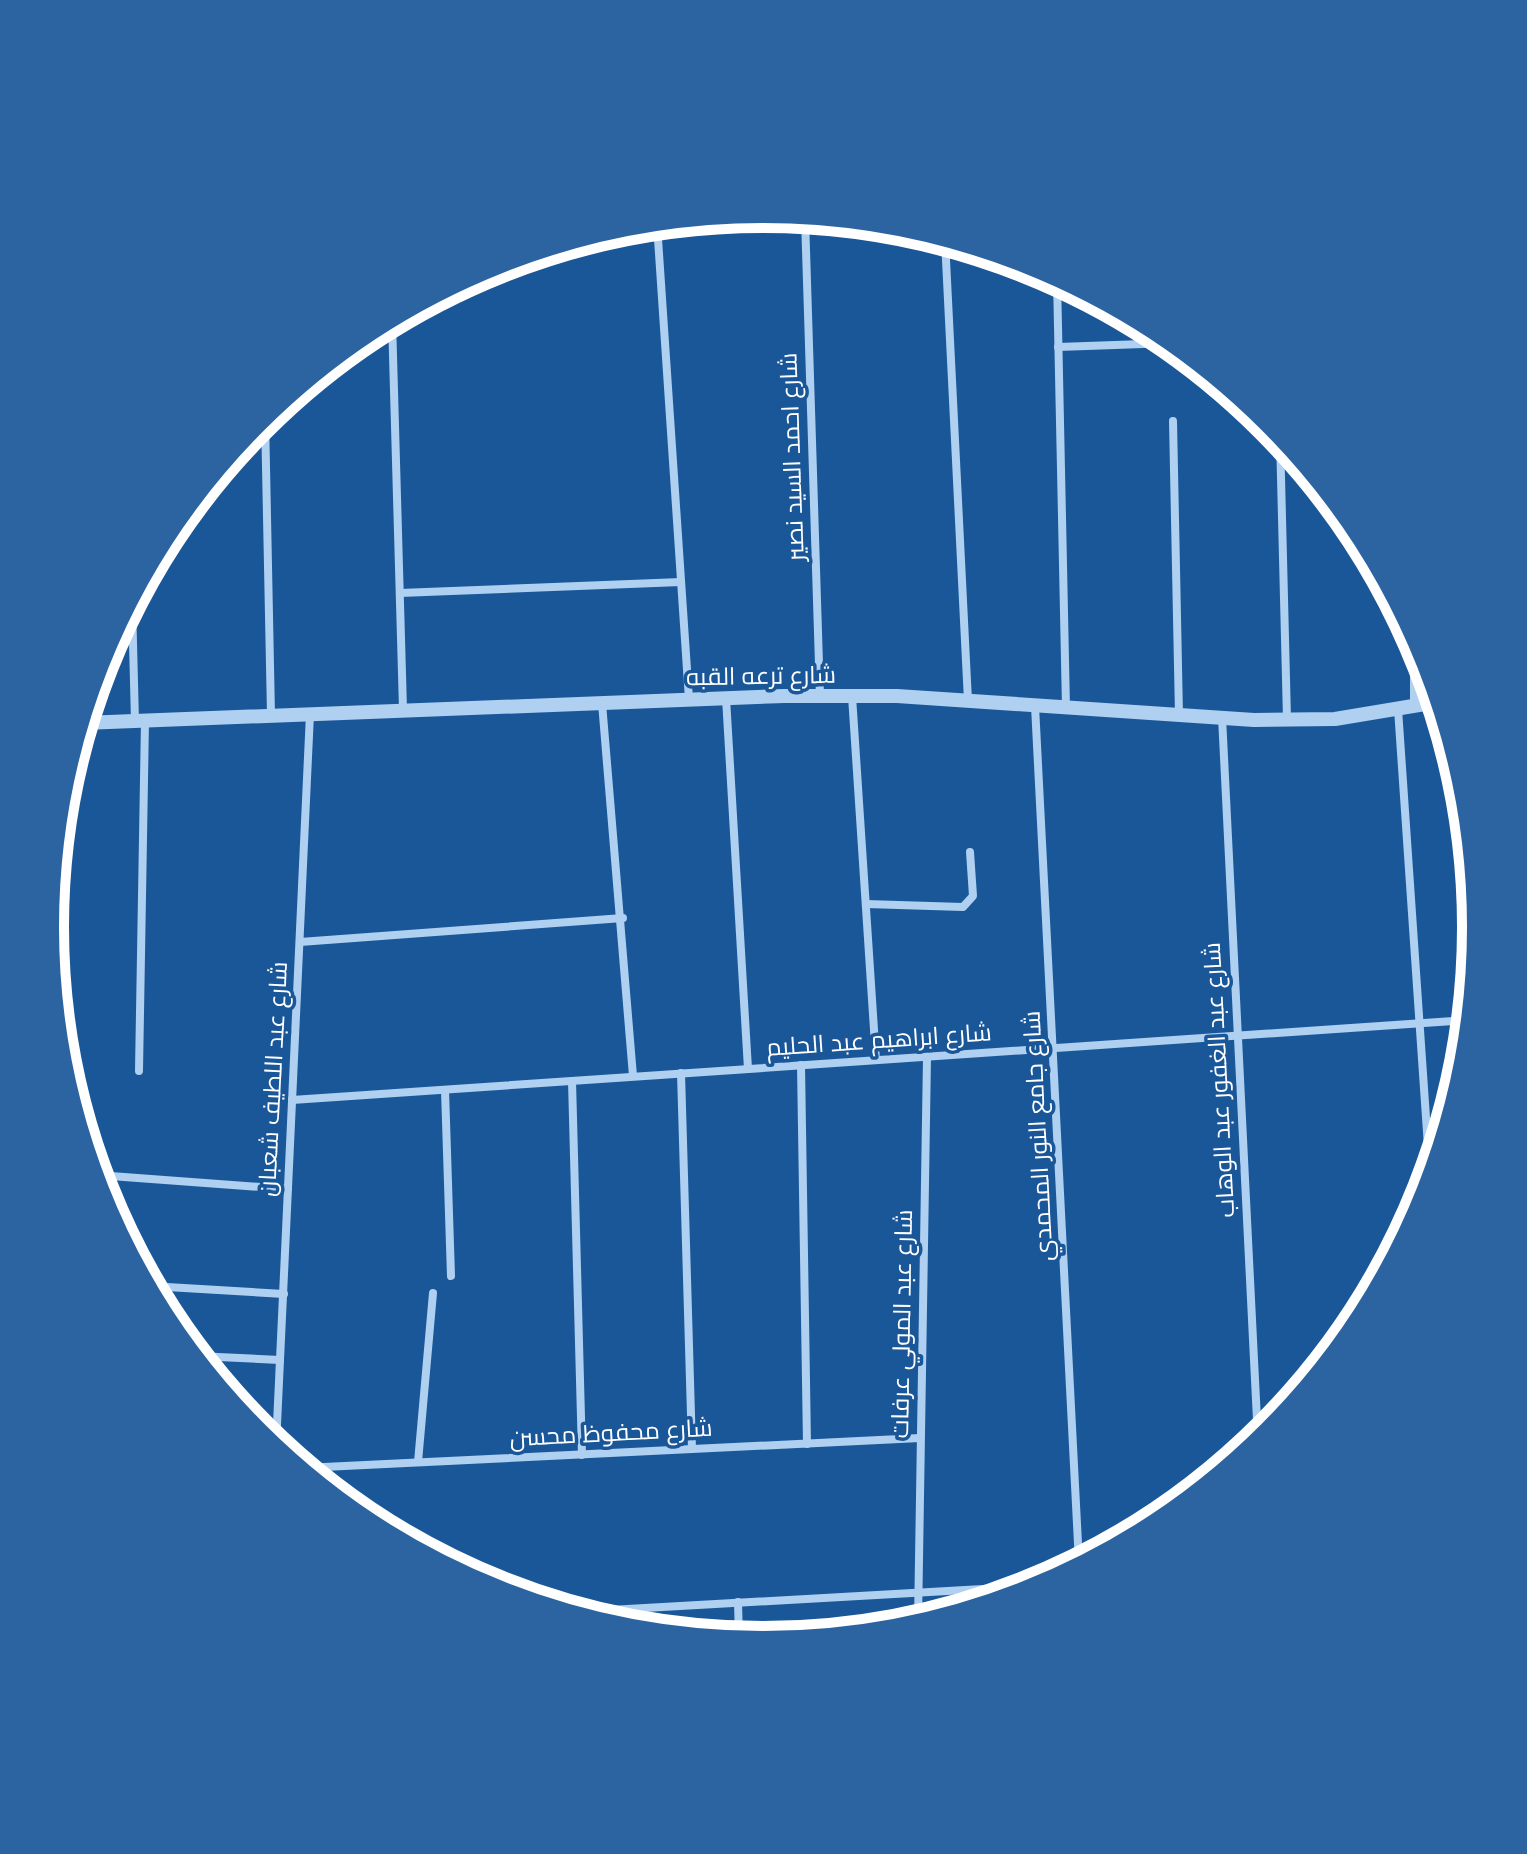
<svg xmlns="http://www.w3.org/2000/svg" width="1527" height="1854" font-family="'Varela Round',Cairo,sans-serif">
  <style>
    .lines { fill: none; stroke-linecap: round; stroke-linejoin: round }
    .minor { stroke: #afd0f1; stroke-width: 8 }
    .tertiary { stroke: #afd0f1; stroke-width: 14 }
    .labels { text-anchor: middle; stroke-width: 7; stroke-linejoin: round; paint-order: stroke }
    .street-label { font-size: 24px; fill: #fff; stroke: #1a5799 }
    .rim { fill: none; stroke: #fff; stroke-width: 10 }
  </style>
  <rect width="100%" height="100%" fill="#1a5799"/>
  <g class="lines">
    <g class="minor">
      <path d="M 805,218 L 820,696"/>
      <path d="M 657,224 L 689,699"/>
      <path d="M 945,240 L 968,701"/>
      <path d="M 1057,279 L 1066,708"/>
      <path d="M 392,320 L 403,709"/>
      <path d="M 1058,347 L 1172,343"/>
      <path d="M 265,417 L 271,715"/>
      <path d="M 1173,421 L 1179,715"/>
      <path d="M 1280,437 L 1287,719"/>
      <path d="M 400,593 L 681,582"/>
      <path d="M 132,603 L 135,722"/>
      <path d="M 1414,637 L 1414,706"/>
      <path d="M 852,696 L 876,1060"/>
      <path d="M 726,698 L 748,1069"/>
      <path d="M 602,703 L 633,1076"/>
      <path d="M 1035,706 L 1079,1563"/>
      <path d="M 1398,709 L 1430,1176"/>
      <path d="M 1222,717 L 1258,1440"/>
      <path d="M 866,904 L 963,907 L 973,896 L 970,852"/>
      <path d="M 300,942 L 623,918"/>
      <path d="M 801,1065 L 807,1444"/>
      <path d="M 139,1071 L 145,721"/>
      <path d="M 681,1073 L 692,1449"/>
      <path d="M 572,1081 L 582,1455"/>
      <path d="M 445,1090 L 451,1276"/>
      <path d="M 292,1100 L 1468,1020"/>
      <path d="M 97,1175 L 288,1189"/>
      <path d="M 150,1286 L 284,1294"/>
      <path d="M 197,1356 L 280,1360"/>
      <path d="M 276,1446 L 310,714"/>
      <path d="M 418,1462 L 433,1293"/>
      <path d="M 303,1468 L 920,1438"/>
      <path d="M 738,1602 L 739,1638"/>
      <path d="M 574,1612 L 1036,1586"/>
      <path d="M 918,1622 L 927,1057"/>
    </g>
    <path class="tertiary" d="M 83,723 L 784,696 L 897,696 L 1254,720 L 1335,719 L 1437,702"/>
  </g>
  <g class="labels">
    <g class="street-label">
      <text transform="translate(792 457) rotate(-92)" y="8">شارع احمد السيد نصير</text>
      <text transform="translate(761 676) rotate(-1)" y="8">شارع ترعه القبه</text>
      <text transform="translate(879 1040) rotate(-4)" y="8">شارع ابراهيم عبد الحليم</text>
      <text transform="translate(273 1079) rotate(-87)" y="8">شارع عبد اللطيف شعبان</text>
      <text transform="translate(1219 1080) rotate(-93)" y="8">شارع عبد الغفور عبد الوهاب</text>
      <text transform="translate(1038 1136) rotate(-93)" y="8">شارع جامع النور المحمدي</text>
      <text transform="translate(902 1324) rotate(-89)" y="8">شارع عبد المولي عرفات</text>
      <text transform="translate(611 1433) rotate(-3)" y="8">شارع محفوظ محسن</text>
    </g>
  </g>
  <path d="M0 0H1527V1854H0ZM64 927a699 699 0 1 1 1398 0a699 699 0 1 1-1398 0Z" fill="#2c64a1" fill-rule="evenodd"/>
  <path class="rim" d="M64 927a699 699 0 1 1 1398 0a699 699 0 1 1-1398 0Z"/>
</svg>
